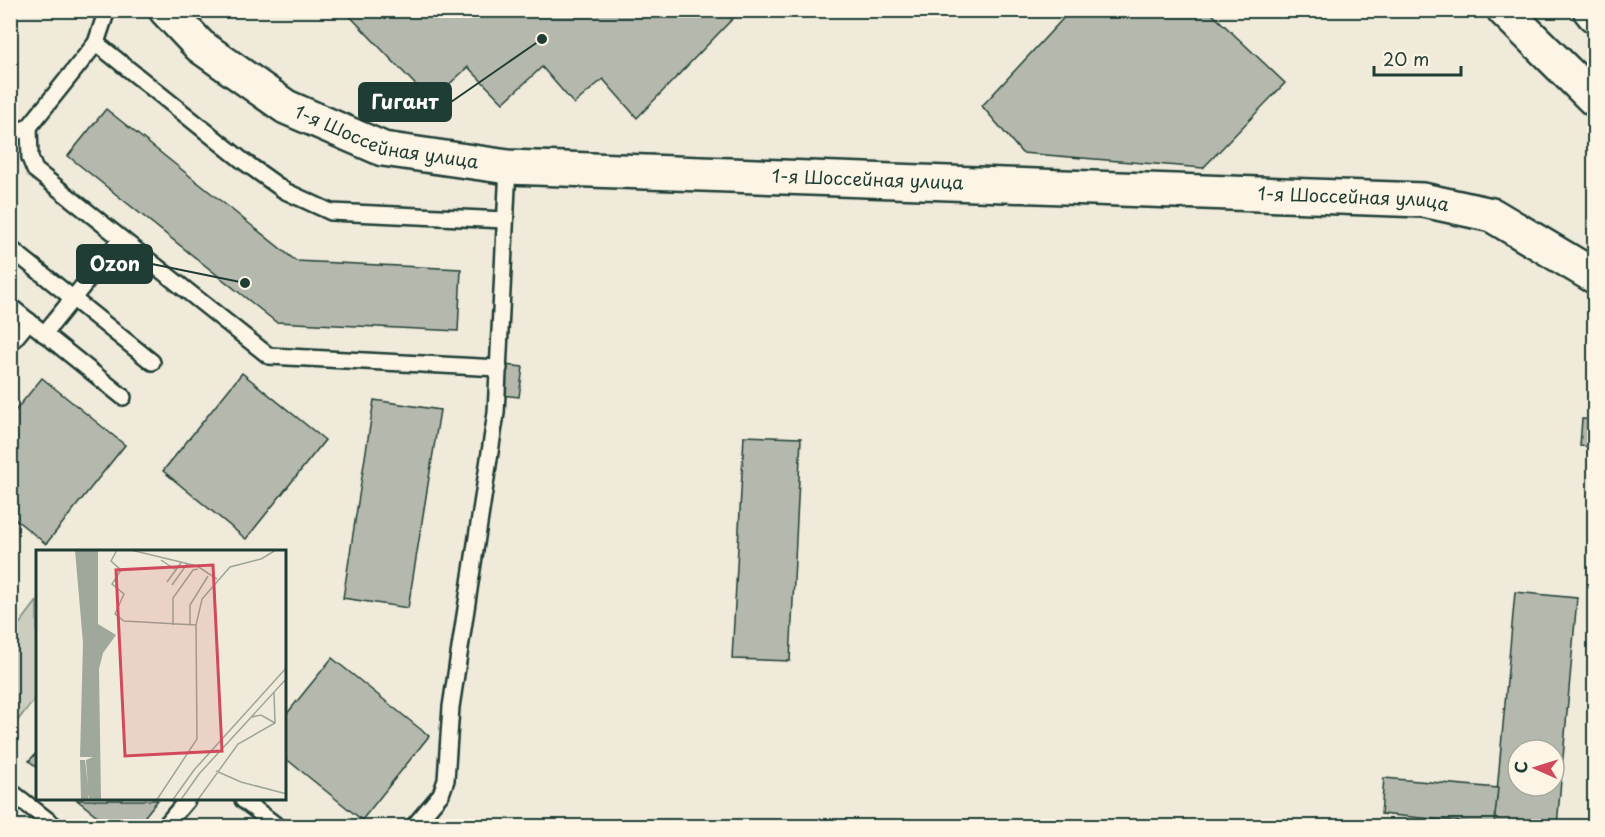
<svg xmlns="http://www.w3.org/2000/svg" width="1605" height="837" font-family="'Playpen Sans',sans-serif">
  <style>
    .green { fill: #cccdbf; stroke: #76857a; stroke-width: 1.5 }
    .building { fill: #b5b9ad; stroke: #1f3d34; stroke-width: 1.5; fill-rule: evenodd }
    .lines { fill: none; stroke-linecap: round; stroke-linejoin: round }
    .lane-casing { stroke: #1f3d34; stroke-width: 20 }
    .secondary-casing { stroke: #1f3d34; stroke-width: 38 }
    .primary-casing { stroke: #1f3d34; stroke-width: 38 }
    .lane { stroke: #fcf5e5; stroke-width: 15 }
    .secondary { stroke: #fcf5e5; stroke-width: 33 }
    .primary { stroke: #fcf5e5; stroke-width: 33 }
    .labels { text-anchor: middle; stroke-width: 6; stroke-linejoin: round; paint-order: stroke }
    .street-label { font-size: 18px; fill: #1f3d34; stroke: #fcf5e5 }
    .inset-road { fill: none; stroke: #9ca598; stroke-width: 1.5 }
    .view { fill: #d1495b; fill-opacity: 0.15; stroke: #d1495b; stroke-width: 3 }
    .inset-edge { fill: none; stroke: #1f3d34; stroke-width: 3 }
    .leader { fill: none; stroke: #1f3d34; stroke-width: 2 }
    .callout-dot { fill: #1f3d34; stroke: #fcf5e5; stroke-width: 2 }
    .callout { fill: #1f3d34; stroke: #1f3d34; stroke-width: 2 }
    .callout-label { font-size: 20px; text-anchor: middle; font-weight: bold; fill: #fff }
  </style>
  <rect width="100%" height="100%" fill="#efeada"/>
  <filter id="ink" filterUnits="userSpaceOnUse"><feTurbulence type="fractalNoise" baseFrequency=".0167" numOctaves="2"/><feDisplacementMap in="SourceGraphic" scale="12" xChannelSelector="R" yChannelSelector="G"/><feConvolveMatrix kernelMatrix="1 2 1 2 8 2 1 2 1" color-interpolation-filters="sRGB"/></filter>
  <g filter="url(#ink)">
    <path class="green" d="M 37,601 L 37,696 L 11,729 L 11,635 Z"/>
    <g class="building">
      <path d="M 344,10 L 741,10 L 637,118 L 603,79 L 574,104 L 542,67 L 503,103 L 468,67 L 431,101 Z"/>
      <path d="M 1071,10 L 1208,10 L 1285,83 L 1203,168 L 1022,153 L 982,106 Z"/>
      <path d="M 106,109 L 296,261 L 461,269 L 458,331 L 276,322 L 68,156 Z"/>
      <path d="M 504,365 L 523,367 L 519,397 L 501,395 Z"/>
      <path d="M 242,373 L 325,440 L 246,539 L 163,471 Z"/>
      <path d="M 42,378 L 125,445 L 46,544 L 10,515 L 10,417 Z"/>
      <path d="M 374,400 L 440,410 L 408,608 L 343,598 Z"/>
      <path d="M 1582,419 L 1594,420 L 1594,447 L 1580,446 Z"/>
      <path d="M 744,436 L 801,438 L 790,661 L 732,659 Z"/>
      <path d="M 1515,592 L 1577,598 L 1557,826 L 1494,825 ZM 1518,750 L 1554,750 L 1554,786 L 1518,786 Z"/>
      <path d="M 332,658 L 429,736 L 362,820 L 285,758 L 285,716 Z"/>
      <path d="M 38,751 L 38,768 L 29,761 Z"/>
      <path d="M 1384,778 L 1498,788 L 1494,825 L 1381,814 Z"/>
      <path d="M 77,800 L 158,800 L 137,826 L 110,826 Z"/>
    </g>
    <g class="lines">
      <defs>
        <g id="lane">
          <path d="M 96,43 L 243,161 L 285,191 L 331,212 L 505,220"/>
          <path d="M 29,127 L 30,158 L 35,170 L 269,356 L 499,368"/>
          <path d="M 10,134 L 29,127 L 96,43 L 107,10"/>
          <path d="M 10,248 L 152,362"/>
          <path d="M 10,306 L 123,397"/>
          <path d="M 44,334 L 121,239"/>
          <path d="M 10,344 L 29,321"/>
          <path d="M 10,791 L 55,826"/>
          <path d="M 243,800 L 277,826"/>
          <path d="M 165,826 L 187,800"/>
          <path d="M 414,826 L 441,794 L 446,780 L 451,707 L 496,413 L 508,167"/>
        </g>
        <g id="secondary">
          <path id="s1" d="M 166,10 L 200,46 L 286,107 L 383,149 L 508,167 L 1423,200 L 1492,215 L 1594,276"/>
        </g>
        <g id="primary">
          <path d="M 1504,10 L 1594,99"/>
          <path d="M 1590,10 L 1594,15"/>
        </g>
      </defs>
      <use href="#lane" class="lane-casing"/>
      <use href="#secondary" class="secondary-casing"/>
      <use href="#primary" class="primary-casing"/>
      <use href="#lane" class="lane"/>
      <use href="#secondary" class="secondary"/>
      <use href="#primary" class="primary"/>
    </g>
  </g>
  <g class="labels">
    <g class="street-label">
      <text dy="6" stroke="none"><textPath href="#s1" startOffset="261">1-я Шоссейная улица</textPath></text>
      <text dy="6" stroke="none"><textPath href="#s1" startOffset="747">1-я Шоссейная улица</textPath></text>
      <text dy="6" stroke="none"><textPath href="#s1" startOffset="1233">1-я Шоссейная улица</textPath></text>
    </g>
  </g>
  <g transform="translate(36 550)">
    <rect width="250" height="250" fill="#efeada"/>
    <path d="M 39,0 L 62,0 L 62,74 L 80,85 L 67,103 L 63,119 L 65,250 L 53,250 L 53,244 L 52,250 L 45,250 L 44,210 L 49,210 L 52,235 L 50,210 L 57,207 L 44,207 L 47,93 Z" fill="#9fa89a"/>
    <path class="inset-road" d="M 81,0 L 75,11 L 85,20 L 76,34 L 88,44 L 79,64 L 88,71 L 160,75M 95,0 L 161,16 L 181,29M 125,10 L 140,20M 131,32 L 145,13M 136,35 L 151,14M 137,75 L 137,48 L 157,20 L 162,19M 154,75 L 154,55 L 172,26M 216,167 L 225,165 L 239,173M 180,221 L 205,232 L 251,244M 120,251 L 161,189 L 160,75 L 166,49 L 194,17 L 225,9 L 240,0M 136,251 L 158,220 L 251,117M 144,251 L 163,224 L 251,128M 161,251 L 202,194 L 239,173 L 238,142"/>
    <path class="view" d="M 177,15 L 186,201 L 89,206 L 80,20 Z"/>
    <rect width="250" height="250" class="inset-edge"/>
  </g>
  <path class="leader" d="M542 39L451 102M245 283L152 264"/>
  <g class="callout-dot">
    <circle cx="542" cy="39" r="6"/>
    <circle cx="245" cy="283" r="6"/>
  </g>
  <g class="callout">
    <rect x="359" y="83" width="92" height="38" rx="6"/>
    <rect x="77" y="245" width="75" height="38" rx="6"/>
  </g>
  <g class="callout-label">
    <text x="405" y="109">Гигант</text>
    <text x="115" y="271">Ozon</text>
  </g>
  <rect width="1605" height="837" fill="none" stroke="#fcf5e5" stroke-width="36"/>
  <rect x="18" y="18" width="1569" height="801" fill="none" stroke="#1f3d34" stroke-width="2" filter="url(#ink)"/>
  <g transform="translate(1536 768) rotate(273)"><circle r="28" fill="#fcf5e5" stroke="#a4ab9e" stroke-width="1.5"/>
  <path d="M0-4.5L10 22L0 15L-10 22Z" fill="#d1495b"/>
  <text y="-9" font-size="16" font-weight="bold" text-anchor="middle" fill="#1f3d34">С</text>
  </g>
  <path d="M1374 66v9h87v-9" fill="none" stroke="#1f3d34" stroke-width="3"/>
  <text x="1383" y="66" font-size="18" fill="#1f3d34" stroke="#fcf5e5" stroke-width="4.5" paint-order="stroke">20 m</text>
</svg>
